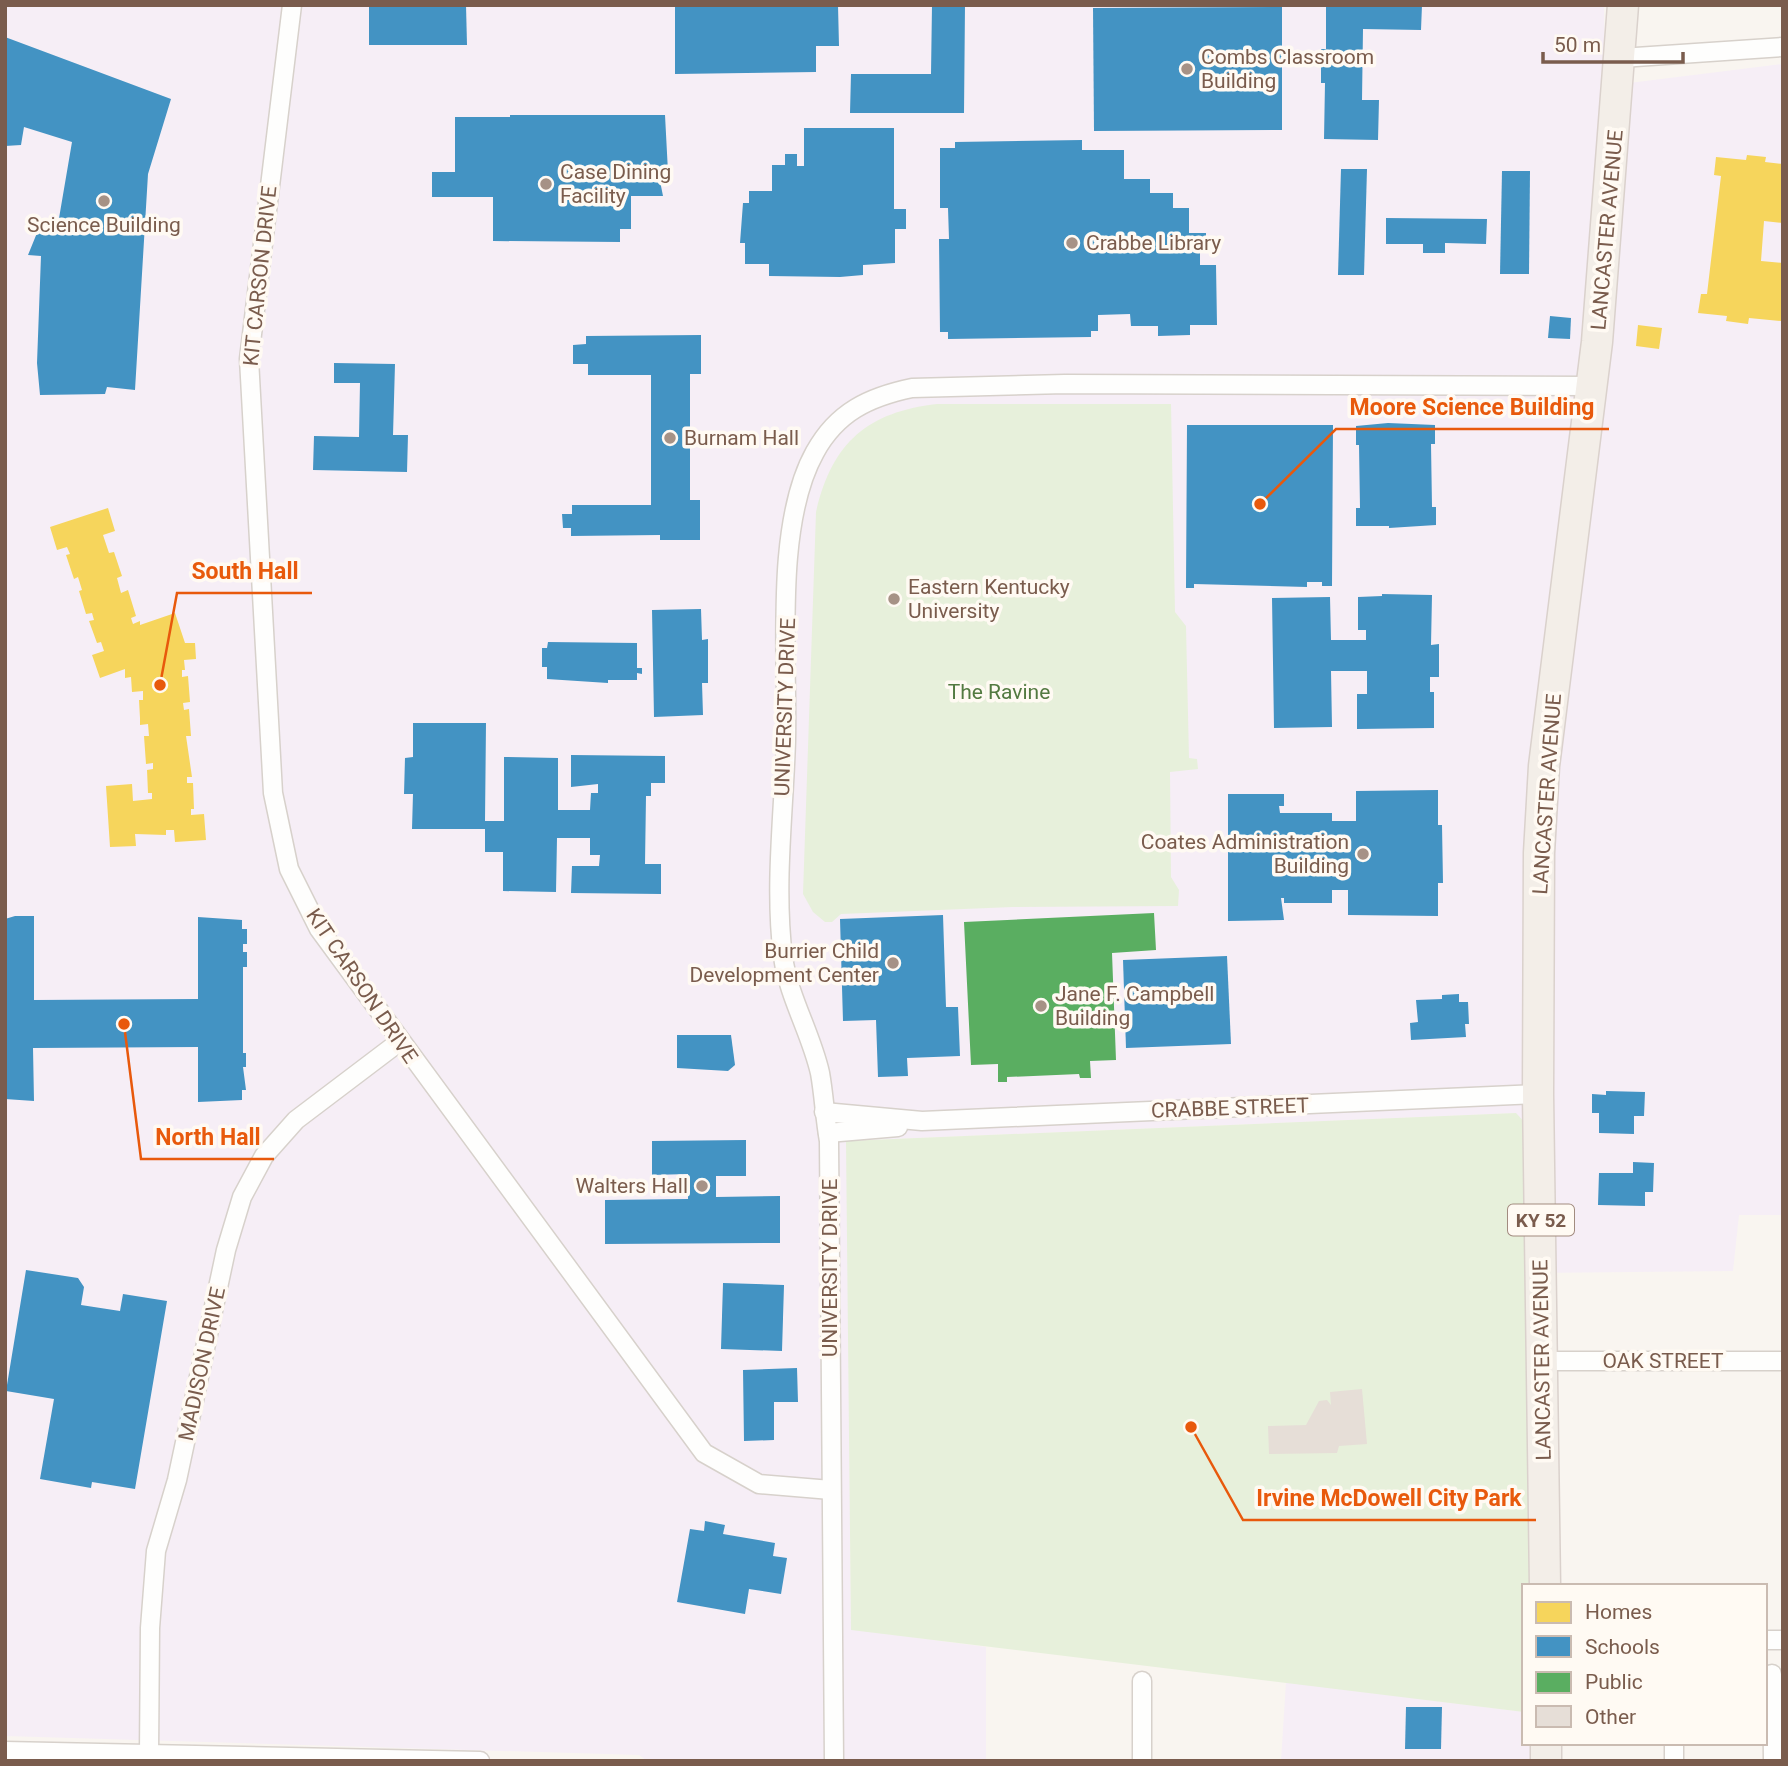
<svg xmlns="http://www.w3.org/2000/svg" width="1788" height="1766" font-family="Roboto,sans-serif">
  <style>
    .education { fill: #f6eef6 }
    .green { fill: #e7f0db }
    .homes { fill: #f6d55c }
    .schools { fill: #4393c3 }
    .public { fill: #5aae61 }
    .building { fill: #e6ded7 }
    .lines { fill: none; stroke-linecap: round; stroke-linejoin: round }
    .street-casing { stroke: #d7d1cb; stroke-width: 21 }
    .primary-casing { stroke: #dad1cc; stroke-width: 33 }
    .street { stroke: #fefefd; stroke-width: 18 }
    .primary { stroke: #f3eee8; stroke-width: 30 }
    .poi-dot { fill: #a69286; stroke: #fffaf3; stroke-width: 2.5 }
    .labels { text-anchor: middle; stroke-width: 7; stroke-linejoin: round; paint-order: stroke }
    .shield { fill: #fffaf3; stroke: #a28b7f; stroke-width: 2 }
    .shield-label { font-size: 19px; font-weight: bold; fill: #7a5c4d }
    .poi-label { font-size: 21px; fill: #7a5c4d; stroke: #fffaf3; text-anchor: start }
    .street-label { font-size: 21px; fill: #7a5c4d; stroke: #fffaf3 }
    .park-label { font-size: 21px; fill: #537a41; stroke: #fffaf3 }
    .leader { fill: none; stroke: #e8590c; stroke-width: 2.5 }
    .callout-dot { fill: #e8590c; stroke: #fffaf3; stroke-width: 2.5 }
    .callout-label { font-size: 23px; text-anchor: middle; font-weight: bold; fill: #e8590c; stroke: #fffaf3; stroke-width: 7; stroke-linejoin: round; paint-order: stroke }
  </style>
  <rect width="100%" height="100%" fill="#f9f5f0"/>
  <g class="education">
    <path d="M 5,5 L 1604,5 L 1605,86 L 1783,64 L 1783,1215 L 1739,1215 L 1733,1271 L 1532,1273 L 1516,1113 L 847,1141 L 851,1629 L 986,1647 L 986,1761 L 647,1761 L 639,1755 L 5,1736 Z"/>
    <path d="M 1286,1682 L 1524,1712 L 1524,1743 L 1534,1743 L 1534,1761 L 1281,1761 Z"/>
  </g>
  <g class="green">
    <path d="M 937,404 L 1171,404 L 1175,612 L 1186,626 L 1189,758 L 1197,759 L 1198,769 L 1170,772 L 1171,877 L 1179,890 L 1178,906 L 1013,907 L 841,914 L 832,922 L 825,922 L 813,912 L 803,894 L 816,512 C 832,443 867,412 937,404 Z"/>
    <path d="M 1516,1113 L 1531,1129 L 1535,1586 L 1524,1586 L 1524,1712 L 851,1630 L 846,1141 Z"/>
  </g>
  <g class="homes">
    <path d="M 1747,155 L 1766,157 L 1765,162 L 1783,164 L 1783,223 L 1764,221 L 1761,261 L 1783,263 L 1781,321 L 1749,318 L 1748,324 L 1726,321 L 1727,316 L 1698,313 L 1701,294 L 1707,294 L 1721,176 L 1714,175 L 1716,157 L 1746,160 Z"/>
    <path d="M 1638,325 L 1662,328 L 1659,349 L 1636,346 Z"/>
    <path d="M 108,508 L 115,531 L 103,535 L 109,553 L 114,552 L 122,576 L 117,578 L 121,593 L 128,590 L 136,616 L 131,618 L 133,624 L 140,621 L 140,625 L 175,613 L 185,643 L 195,643 L 196,659 L 184,660 L 185,670 L 182,670 L 182,677 L 188,676 L 190,702 L 183,703 L 184,710 L 189,709 L 191,736 L 186,736 L 192,777 L 187,777 L 187,783 L 193,783 L 194,809 L 191,809 L 191,815 L 204,814 L 206,840 L 175,842 L 174,830 L 166,830 L 166,835 L 135,834 L 136,846 L 110,847 L 106,786 L 132,784 L 133,801 L 152,799 L 152,793 L 148,793 L 147,770 L 153,769 L 153,763 L 146,764 L 144,736 L 149,736 L 148,724 L 140,725 L 140,718 L 139,700 L 143,700 L 143,691 L 132,692 L 131,677 L 125,678 L 125,669 L 100,678 L 92,655 L 104,651 L 101,642 L 97,643 L 89,621 L 94,620 L 92,613 L 86,614 L 79,591 L 82,590 L 78,577 L 74,579 L 66,555 L 70,554 L 67,547 L 57,550 L 50,527 Z"/>
  </g>
  <g class="schools">
    <path d="M 369,5 L 466,5 L 467,45 L 369,45 Z"/>
    <path d="M 675,5 L 838,5 L 839,46 L 816,46 L 816,72 L 675,74 Z"/>
    <path d="M 932,5 L 965,5 L 964,113 L 850,113 L 851,74 L 931,74 Z"/>
    <path d="M 1326,5 L 1422,5 L 1421,30 L 1363,29 L 1362,100 L 1379,100 L 1378,140 L 1324,139 L 1325,83 L 1321,83 L 1321,49 L 1326,49 Z"/>
    <path d="M 1282,7 L 1282,130 L 1094,131 L 1093,8 Z"/>
    <path d="M 5,37 L 171,99 L 148,174 L 135,390 L 107,387 L 105,394 L 40,395 L 37,363 L 41,256 L 28,255 L 39,228 L 57,230 L 72,142 L 24,127 L 21,145 L 5,146 Z"/>
    <path d="M 510,115 L 665,115 L 668,172 L 658,171 L 663,196 L 631,196 L 631,229 L 620,229 L 620,242 L 493,241 L 493,197 L 432,197 L 432,172 L 455,172 L 455,117 L 510,117 Z"/>
    <path d="M 804,128 L 894,128 L 894,209 L 906,209 L 906,229 L 895,229 L 895,263 L 863,265 L 863,275 L 840,277 L 769,276 L 769,264 L 745,264 L 745,243 L 740,243 L 743,203 L 749,203 L 749,191 L 772,191 L 772,165 L 785,165 L 785,154 L 797,154 L 797,166 L 804,166 Z"/>
    <path d="M 1082,140 L 1082,150 L 1124,150 L 1124,179 L 1150,179 L 1150,193 L 1173,193 L 1173,208 L 1189,208 L 1189,233 L 1206,233 L 1206,246 L 1200,246 L 1200,265 L 1216,265 L 1217,325 L 1190,325 L 1190,335 L 1158,336 L 1158,326 L 1131,326 L 1130,314 L 1098,315 L 1098,331 L 1091,331 L 1091,337 L 948,339 L 948,332 L 940,332 L 939,239 L 949,239 L 948,208 L 940,208 L 940,148 L 955,148 L 955,142 Z"/>
    <path d="M 1341,169 L 1367,169 L 1364,275 L 1338,275 Z"/>
    <path d="M 1502,171 L 1530,171 L 1529,274 L 1500,274 Z"/>
    <path d="M 1386,218 L 1487,219 L 1486,244 L 1445,243 L 1445,253 L 1423,253 L 1423,244 L 1386,244 Z"/>
    <path d="M 1550,316 L 1571,318 L 1570,339 L 1548,338 Z"/>
    <path d="M 701,335 L 701,374 L 690,374 L 690,500 L 700,500 L 700,540 L 660,540 L 660,535 L 571,536 L 571,528 L 563,528 L 562,514 L 572,514 L 572,505 L 651,505 L 651,375 L 588,375 L 588,364 L 573,364 L 573,345 L 586,344 L 586,336 Z"/>
    <path d="M 334,363 L 395,364 L 393,435 L 408,435 L 407,472 L 313,470 L 314,436 L 359,437 L 360,383 L 334,383 Z"/>
    <path d="M 1388,423 L 1435,425 L 1435,444 L 1431,444 L 1432,507 L 1436,507 L 1436,525 L 1389,528 L 1389,526 L 1356,526 L 1356,508 L 1360,508 L 1359,445 L 1356,445 L 1356,426 Z"/>
    <path d="M 1187,425 L 1333,425 L 1332,586 L 1322,586 L 1322,582 L 1307,582 L 1307,587 L 1194,584 L 1194,588 L 1186,588 Z"/>
    <path d="M 1382,594 L 1432,595 L 1431,645 L 1439,644 L 1439,677 L 1430,677 L 1430,692 L 1434,692 L 1434,728 L 1357,729 L 1357,694 L 1367,694 L 1367,671 L 1331,671 L 1332,727 L 1274,728 L 1272,598 L 1330,597 L 1331,640 L 1366,640 L 1366,630 L 1358,630 L 1358,597 L 1382,596 Z"/>
    <path d="M 701,609 L 702,640 L 708,639 L 708,683 L 702,683 L 703,715 L 654,717 L 652,610 Z"/>
    <path d="M 548,642 L 637,643 L 637,668 L 642,668 L 642,674 L 637,673 L 637,680 L 608,680 L 608,683 L 547,679 L 547,667 L 542,667 L 542,648 L 547,648 Z"/>
    <path d="M 413,723 L 486,723 L 485,821 L 504,821 L 504,757 L 558,758 L 558,810 L 590,810 L 591,793 L 598,793 L 598,784 L 571,787 L 571,755 L 665,756 L 665,783 L 651,783 L 651,796 L 646,796 L 645,864 L 661,864 L 661,894 L 571,893 L 572,866 L 599,866 L 600,855 L 590,855 L 590,838 L 557,838 L 556,892 L 503,891 L 503,852 L 485,852 L 485,829 L 412,829 L 413,794 L 404,794 L 405,758 L 413,757 Z"/>
    <path d="M 1438,790 L 1438,825 L 1442,825 L 1443,883 L 1438,883 L 1438,916 L 1348,915 L 1348,890 L 1332,890 L 1332,903 L 1284,903 L 1284,898 L 1281,898 L 1284,920 L 1228,921 L 1228,794 L 1284,794 L 1284,806 L 1279,806 L 1280,813 L 1332,813 L 1332,821 L 1356,821 L 1356,791 Z"/>
    <path d="M 943,915 L 946,1007 L 958,1007 L 960,1056 L 907,1058 L 908,1076 L 878,1077 L 876,1020 L 843,1021 L 840,919 Z"/>
    <path d="M 15,916 L 34,916 L 34,1000 L 198,999 L 198,917 L 242,920 L 242,929 L 247,929 L 247,944 L 243,944 L 243,952 L 247,952 L 247,967 L 243,967 L 243,1053 L 246,1053 L 246,1067 L 243,1067 L 246,1090 L 242,1090 L 242,1100 L 198,1102 L 198,1047 L 33,1048 L 34,1101 L 5,1099 L 5,919 Z"/>
    <path d="M 1227,956 L 1231,1044 L 1126,1048 L 1123,960 Z"/>
    <path d="M 1459,994 L 1459,1002 L 1468,1002 L 1469,1024 L 1465,1024 L 1466,1037 L 1411,1040 L 1410,1023 L 1418,1022 L 1416,1000 L 1442,999 L 1442,995 Z"/>
    <path d="M 677,1035 L 731,1035 L 735,1065 L 728,1071 L 677,1068 Z"/>
    <path d="M 1606,1091 L 1645,1092 L 1644,1116 L 1634,1116 L 1634,1134 L 1599,1133 L 1599,1113 L 1592,1113 L 1592,1094 L 1606,1095 Z"/>
    <path d="M 746,1140 L 746,1176 L 716,1176 L 716,1197 L 780,1196 L 780,1243 L 605,1244 L 605,1200 L 688,1199 L 688,1174 L 652,1175 L 652,1141 Z"/>
    <path d="M 1633,1162 L 1654,1163 L 1653,1192 L 1645,1192 L 1645,1206 L 1598,1205 L 1599,1173 L 1633,1173 Z"/>
    <path d="M 26,1270 L 78,1278 L 84,1287 L 81,1305 L 120,1311 L 123,1294 L 167,1301 L 135,1489 L 92,1482 L 91,1488 L 40,1479 L 54,1399 L 6,1391 Z"/>
    <path d="M 723,1283 L 784,1285 L 782,1351 L 721,1349 Z"/>
    <path d="M 797,1368 L 798,1402 L 774,1402 L 774,1440 L 744,1441 L 743,1370 Z"/>
    <path d="M 705,1521 L 725,1525 L 723,1534 L 775,1543 L 773,1556 L 787,1558 L 781,1594 L 749,1589 L 745,1614 L 677,1602 L 690,1529 L 704,1531 Z"/>
    <path d="M 1406,1707 L 1442,1707 L 1441,1749 L 1405,1749 Z"/>
  </g>
  <path class="public" d="M 1154,913 L 1156,950 L 1112,953 L 1116,1060 L 1090,1061 L 1091,1078 L 1080,1078 L 1079,1074 L 1007,1077 L 1007,1082 L 998,1082 L 998,1064 L 971,1065 L 964,922 Z"/>
  <path class="building" d="M 1362,1389 L 1367,1444 L 1339,1446 L 1337,1453 L 1269,1454 L 1268,1426 L 1306,1425 L 1319,1401 L 1327,1400 L 1331,1405 L 1330,1392 Z"/>
  <g class="lines">
    <defs>
      <g id="street">
        <path d="M 292,5 L 249,359 L 273,793 L 289,869 L 319,929 L 704,1453 L 759,1484 L 831,1490"/>
        <path d="M 1621,58 L 1783,47"/>
        <path d="M 824,1112 L 922,1121 L 1538,1094"/>
        <path d="M 828,1133 L 898,1127"/>
        <path d="M 1543,1361 L 1783,1361"/>
        <path d="M 1765,1640 L 1783,1640"/>
        <path d="M 1772,1674 L 1773,1761"/>
        <path d="M 1674,1743 L 1674,1761"/>
        <path d="M 5,1751 L 480,1761"/>
        <path d="M 149,1754 L 150,1628 L 156,1551 L 177,1480 L 226,1250 L 242,1197 L 264,1156 L 296,1120 L 399,1042"/>
        <path d="M 834,1761 L 829,1141 C 825,1119 824,1095 820,1073 C 811,1033 789,998 783,957 C 774,885 784,811 786,740 C 788,657 774,525 815,452 C 837,412 869,397 912,388 L 1065,384 L 1591,386"/>
        <path d="M 1142,1761 L 1142,1681"/>
      </g>
      <g id="primary">
        <path d="M 1545,1586 L 1538,1094 L 1539,853 L 1544,766 L 1597,342 L 1623,5"/>
        <path d="M 1546,1743 L 1546,1761"/>
      </g>
    </defs>
    <use href="#street" class="street-casing"/>
    <use href="#primary" class="primary-casing"/>
    <use href="#street" class="street"/>
    <use href="#primary" class="primary"/>
  </g>
  <g class="poi-dot">
    <circle cx="1187" cy="69" r="7"/>
    <circle cx="546" cy="184" r="7"/>
    <circle cx="104" cy="201" r="7"/>
    <circle cx="1072" cy="243" r="7"/>
    <circle cx="670" cy="438" r="7"/>
    <circle cx="894" cy="599" r="7"/>
    <circle cx="1363" cy="854" r="7"/>
    <circle cx="893" cy="963" r="7"/>
    <circle cx="1041" cy="1006" r="7"/>
    <circle cx="702" cy="1186" r="7"/>
  </g>
  <g class="labels">
    <rect class="shield" x="1508" y="1204.5" width="66" height="31" rx="5"/>
    <g class="shield-label">
      <text x="1541" y="1227">KY 52</text>
    </g>
    <g class="poi-label">
      <text x="1201" y="64">Combs Classroom<tspan x="1201" dy="24">Building</tspan></text>
      <text x="560" y="179">Case Dining<tspan x="560" dy="24">Facility</tspan></text>
      <text x="104" y="232" text-anchor="middle">Science Building</text>
      <text x="1086" y="250">Crabbe Library</text>
      <text x="684" y="445">Burnam Hall</text>
      <text x="908" y="594">Eastern Kentucky<tspan x="908" dy="24">University</tspan></text>
      <text x="1349" y="849" text-anchor="end">Coates Administration<tspan x="1349" dy="24">Building</tspan></text>
      <text x="879" y="958" text-anchor="end">Burrier Child<tspan x="879" dy="24">Development Center</tspan></text>
      <text x="1055" y="1001">Jane F. Campbell<tspan x="1055" dy="24">Building</tspan></text>
      <text x="688" y="1193" text-anchor="end">Walters Hall</text>
    </g>
    <g class="street-label">
      <text transform="translate(1607 230) rotate(-85)" y="7">LANCASTER AVENUE</text>
      <text transform="translate(260 276) rotate(-84)" y="7">KIT CARSON DRIVE</text>
      <text transform="translate(785 707) rotate(-88)" y="7">UNIVERSITY DRIVE</text>
      <text transform="translate(1547 794) rotate(-86)" y="7">LANCASTER AVENUE</text>
      <text transform="translate(362 986) rotate(56)" y="7">KIT CARSON DRIVE</text>
      <text transform="translate(1230 1108) rotate(-2)" y="7">CRABBE STREET</text>
      <text transform="translate(830 1268) rotate(-90)" y="7">UNIVERSITY DRIVE</text>
      <text transform="translate(1542 1360) rotate(-91)" y="7">LANCASTER AVENUE</text>
      <text x="1663" y="1368">OAK STREET</text>
      <text transform="translate(202 1364) rotate(-78)" y="7">MADISON DRIVE</text>
    </g>
    <g class="park-label">
      <text x="999" y="699">The Ravine</text>
    </g>
  </g>
  <path class="leader" d="M1260 504L1336 429H1609M160 685L177 593H312M124 1024L141 1159H274M1191 1427L1243 1520H1536"/>
  <g class="callout-dot">
    <circle cx="1260" cy="504" r="7"/>
    <circle cx="160" cy="685" r="7"/>
    <circle cx="124" cy="1024" r="7"/>
    <circle cx="1191" cy="1427" r="7"/>
  </g>
  <g class="callout-label">
    <text x="1472" y="415">Moore Science Building</text>
    <text x="245" y="579">South Hall</text>
    <text x="208" y="1145">North Hall</text>
    <text x="1389" y="1506">Irvine McDowell City Park</text>
  </g>
  <rect width="1788" height="1766" fill="none" stroke="#7a5c4d" stroke-width="14"/>
  <rect x="1522" y="1584" width="245" height="161" fill="#fffaf3" stroke="#cabbb1" stroke-width="2"/>
  <rect x="1536" y="1602" width="35" height="21" fill="#f6d55c" stroke="#cabbb1" stroke-width="2"/>
  <text x="1585" y="1619" font-size="21" fill="#7a5c4d">Homes</text>
  <rect x="1536" y="1636" width="35" height="21" fill="#4393c3" stroke="#cabbb1" stroke-width="2"/>
  <text x="1585" y="1654" font-size="21" fill="#7a5c4d">Schools</text>
  <rect x="1536" y="1672" width="35" height="21" fill="#5aae61" stroke="#cabbb1" stroke-width="2"/>
  <text x="1585" y="1689" font-size="21" fill="#7a5c4d">Public</text>
  <rect x="1536" y="1706" width="35" height="21" fill="#e6ded7" stroke="#cabbb1" stroke-width="2"/>
  <text x="1585" y="1724" font-size="21" fill="#7a5c4d">Other</text>
  <path d="M1543 52v10h140v-10" fill="none" stroke="#7a5c4d" stroke-width="3.5"/>
  <text x="1554" y="52" font-size="21" fill="#7a5c4d" stroke="#fffaf3" stroke-width="5" paint-order="stroke">50 m</text>
</svg>
